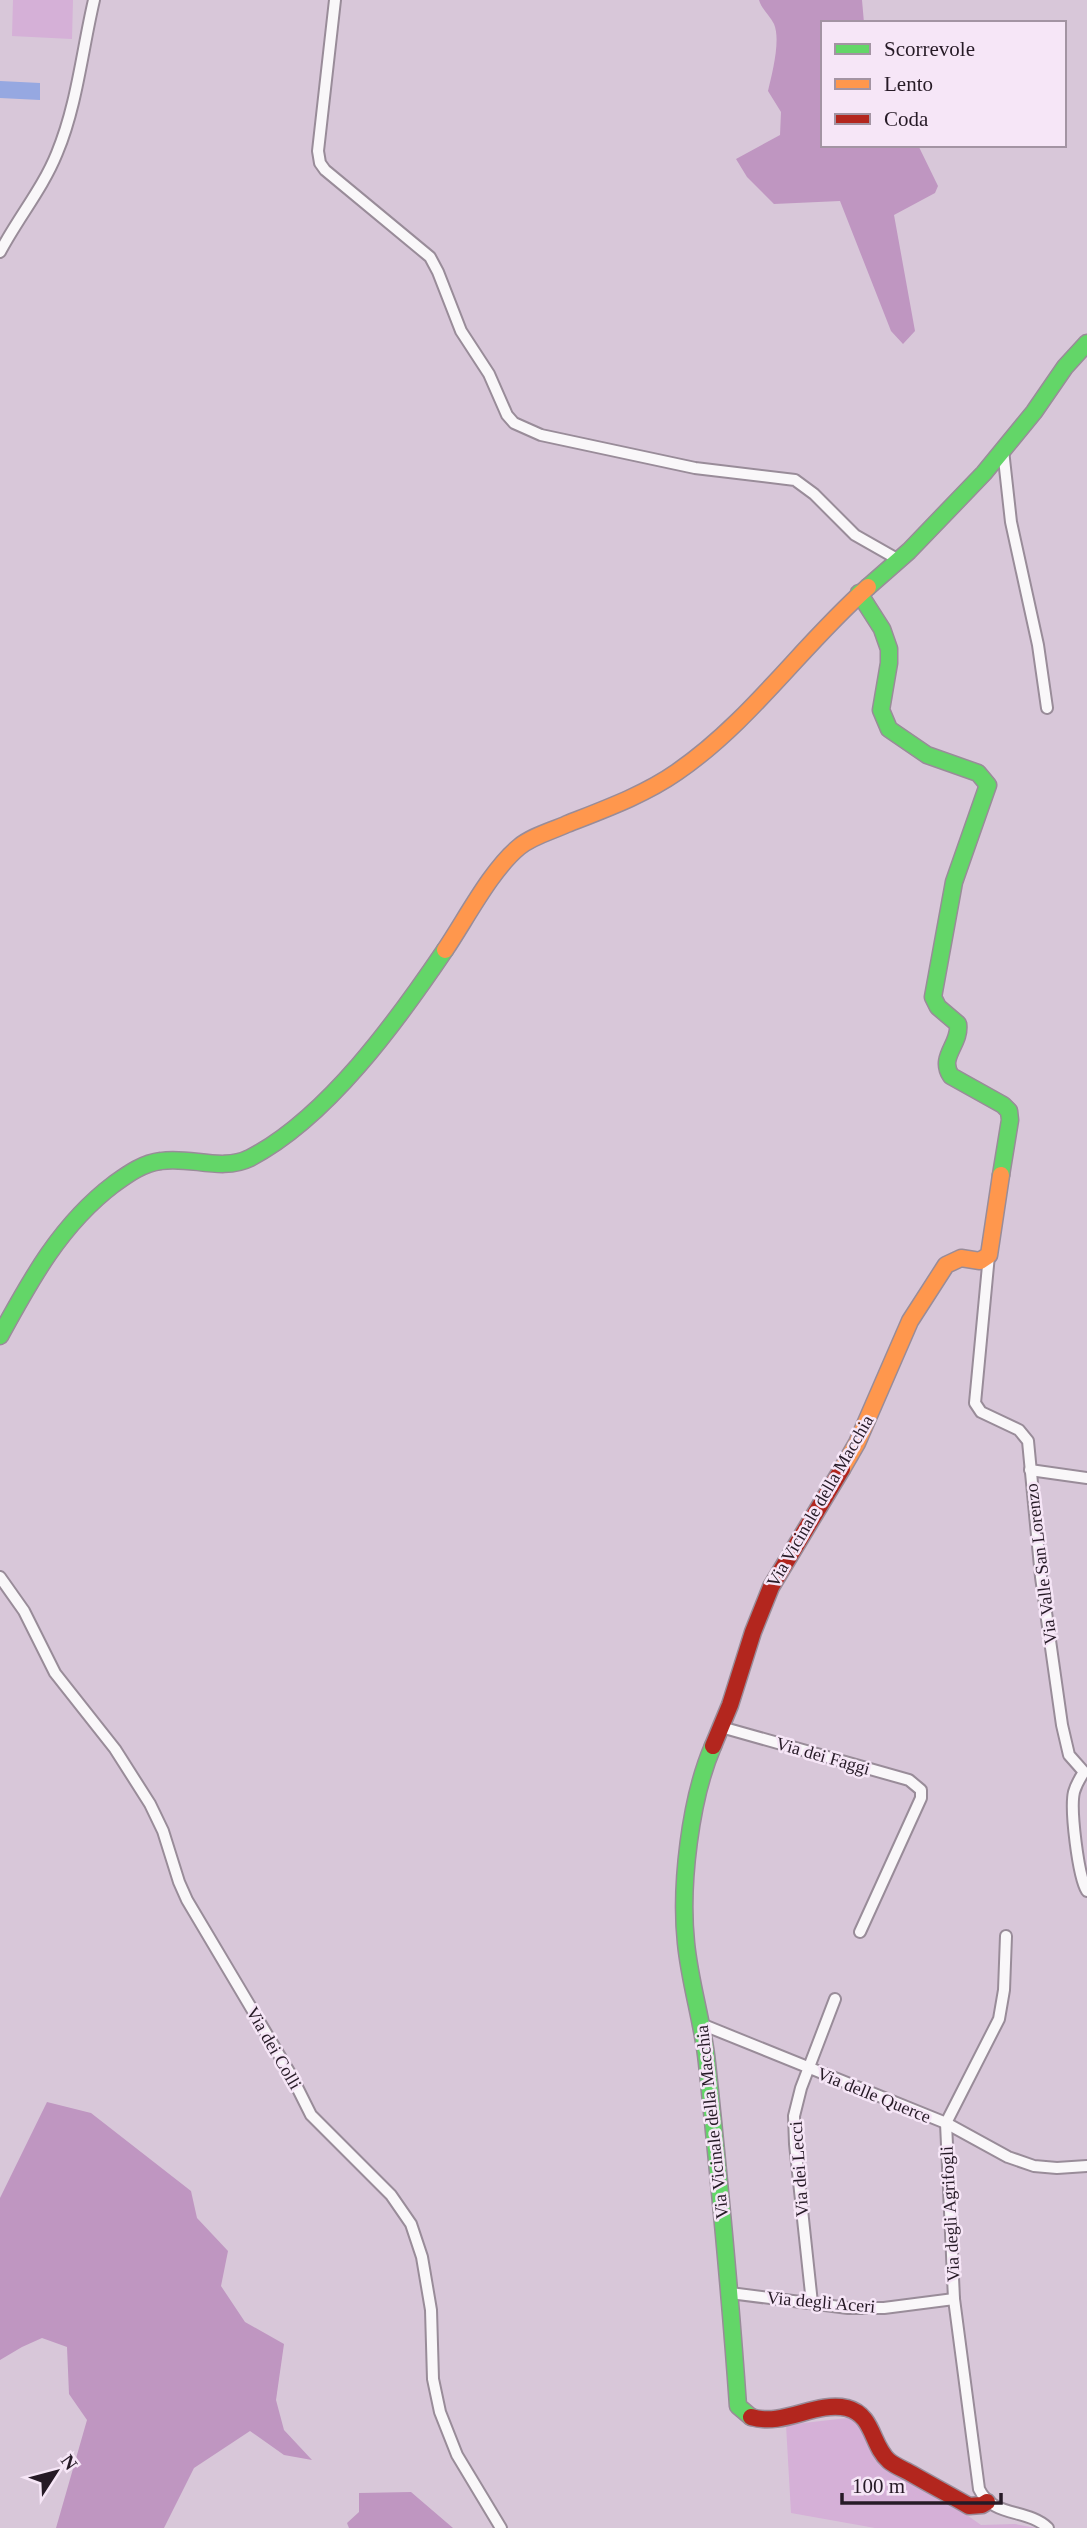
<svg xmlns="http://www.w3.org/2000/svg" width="1087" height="2528" font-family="'Times New Roman',serif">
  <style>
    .green { fill: #d5b0d7 }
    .forest { fill: #bf96c1 }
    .water { fill: #96a8e1 }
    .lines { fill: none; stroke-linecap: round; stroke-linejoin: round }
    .street-casing { stroke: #998c99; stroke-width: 14 }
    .fast-casing { stroke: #998c99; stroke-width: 19 }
    .slow-casing { stroke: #998c99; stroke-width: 19 }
    .jam-casing { stroke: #998c99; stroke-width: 19 }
    .street { stroke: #f9f7f9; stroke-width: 10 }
    .fast { stroke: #63d668; stroke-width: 16 }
    .slow { stroke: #ff974d; stroke-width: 16 }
    .jam { stroke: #b3261e; stroke-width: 16 }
    .labels { text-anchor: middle; stroke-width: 5; stroke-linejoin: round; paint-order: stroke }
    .street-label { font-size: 18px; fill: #261a26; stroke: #f6e6f7 }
  </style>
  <rect width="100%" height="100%" fill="#d8c7d9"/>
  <g class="green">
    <path d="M 13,0 L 73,0 L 72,39 L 12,36 Z"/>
    <path d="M 856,2417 L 874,2449 L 981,2525 L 1015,2524 L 1036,2528 L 875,2528 L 791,2513 L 786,2425 Z"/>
  </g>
  <g class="forest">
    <path d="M 759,0 L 862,0 L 864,23 L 823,23 L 823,145 L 918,145 L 938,186 L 935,193 L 894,215 L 915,331 L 903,344 L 891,331 L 840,201 L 774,204 L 747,177 L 736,159 L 780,135 L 781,112 L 768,91 C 772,74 781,40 774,24 C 770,15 762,10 759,0 Z"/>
    <path d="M 47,2102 L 91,2113 L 191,2191 L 197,2218 L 228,2251 L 221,2286 L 245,2322 L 284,2344 L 276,2400 L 284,2430 L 312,2460 L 284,2455 L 250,2431 L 194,2468 L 164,2528 L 56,2528 L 87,2420 L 69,2394 L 67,2347 L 42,2338 L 22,2347 L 0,2360 L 0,2198 Z"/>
    <path d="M 411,2492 L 453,2528 L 349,2528 L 347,2523 L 359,2512 L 359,2493 Z"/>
  </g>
  <path class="water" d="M 0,81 L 40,83 L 40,100 L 0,98 Z"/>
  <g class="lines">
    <defs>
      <g id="street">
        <path d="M 335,0 L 318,151 L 320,163 L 325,170 L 430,257 L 438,272 L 461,331 L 489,374 L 507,415 L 514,423 L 541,435 L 695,468 L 795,480 L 814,494 L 855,535 L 899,560"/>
        <path d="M 0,252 C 18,218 43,188 57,153 C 77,105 82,51 94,0"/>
        <path d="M 1003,450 L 1011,522 L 1038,645 L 1047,708"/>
        <path d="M 989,1255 L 975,1403 L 981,1412 L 1019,1430 L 1028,1441 L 1041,1577 L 1062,1725 L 1069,1755 L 1084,1772 C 1080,1778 1076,1785 1074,1792 C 1070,1809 1078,1876 1087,1891"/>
        <path d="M 1030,1470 L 1087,1478"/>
        <path d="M 0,1577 L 24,1611 L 55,1673 L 115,1749 L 150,1804 L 163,1831 L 179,1882 L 187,1900 L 291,2075 L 311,2115 L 391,2195 L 411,2224 L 422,2257 L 431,2310 L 433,2379 L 440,2412 L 457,2455 L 501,2528"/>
        <path d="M 721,1727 L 909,1780 L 921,1790 L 921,1798 L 860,1932"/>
        <path d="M 1006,1936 L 1004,1990 L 999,2019 L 946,2123 L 954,2299 L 979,2489 C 993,2518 1027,2508 1048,2528"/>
        <path d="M 701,2024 L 946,2123 L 1008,2157 L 1034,2166 L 1057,2168 L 1087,2166"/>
        <path d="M 730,2293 L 848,2308 L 884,2308 L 954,2299"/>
        <path d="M 812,2303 L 795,2144 L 794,2116 L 801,2088 L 835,1999"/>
      </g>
      <g id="fast">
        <path d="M 868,587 L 909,551 L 984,473 L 1034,412 L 1065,367 L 1087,343"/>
        <path d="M 859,593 L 882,629 L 889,649 L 889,663 L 881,710 L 889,729 L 927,755 L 978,773 L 988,785 L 954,882 L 933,997 L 938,1007 L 958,1024 C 961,1044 938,1057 951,1076 L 1003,1105 L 1009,1111 L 1010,1120 L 1001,1175"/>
        <path d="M 0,1336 C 31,1279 61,1224 114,1184 C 128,1174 143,1163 161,1161 C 190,1156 222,1172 250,1158 C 327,1118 397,1021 445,950"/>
        <path d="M 713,1746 C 690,1799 680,1886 686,1943 C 690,1984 703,2023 707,2063 C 719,2177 730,2291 738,2406 L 751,2417"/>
      </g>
      <g id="slow">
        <path d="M 445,950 C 466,919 491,870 519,847 C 532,836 552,831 567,824 C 605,809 644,795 677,772 C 751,721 802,645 868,587"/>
        <path d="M 842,1469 L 857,1443 L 910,1321 L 946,1265 L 961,1258 L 980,1261 L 989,1255 L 1001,1175"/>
      </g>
      <g id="jam">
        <path d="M 713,1746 L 730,1705 L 753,1632 L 771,1587 L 842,1469"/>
        <path d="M 751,2417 C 784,2427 815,2401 847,2408 C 874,2415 871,2445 889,2461 C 895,2466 905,2470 912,2474 C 931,2485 950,2495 969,2506 L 982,2505 L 987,2502"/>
      </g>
    </defs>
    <use href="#street" class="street-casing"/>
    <use href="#fast" class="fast-casing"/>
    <use href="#slow" class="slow-casing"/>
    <use href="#jam" class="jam-casing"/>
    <use href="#street" class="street"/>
    <use href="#fast" class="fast"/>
    <use href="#slow" class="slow"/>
    <use href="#jam" class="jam"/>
  </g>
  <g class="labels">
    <g class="street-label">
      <text transform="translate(820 1501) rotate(-60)" y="6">Via Vicinale della Macchia</text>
      <text transform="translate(1041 1564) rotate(-97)" y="6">Via Valle San Lorenzo</text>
      <text transform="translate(823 1756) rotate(16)" y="6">Via dei Faggi</text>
      <text transform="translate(274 2048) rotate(60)" y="6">Via dei Colli</text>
      <text transform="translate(874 2095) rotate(22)" y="6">Via delle Querce</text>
      <text transform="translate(712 2122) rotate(-96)" y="6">Via Vicinale della Macchia</text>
      <text transform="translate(799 2169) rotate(-94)" y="6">Via dei Lecci</text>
      <text transform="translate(950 2214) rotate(-93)" y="6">Via degli Agrifogli</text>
      <text transform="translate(821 2302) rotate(5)" y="6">Via degli Aceri</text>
    </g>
  </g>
  <rect x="821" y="21" width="245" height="126" fill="#f6e6f7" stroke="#a394a3" stroke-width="2"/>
  <rect x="835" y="44" width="35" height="10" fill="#63d668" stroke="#a394a3" stroke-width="2"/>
  <text x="884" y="56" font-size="21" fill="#261a26">Scorrevole</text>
  <rect x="835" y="79" width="35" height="10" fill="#ff974d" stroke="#a394a3" stroke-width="2"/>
  <text x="884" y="91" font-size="21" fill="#261a26">Lento</text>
  <rect x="835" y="114" width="35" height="10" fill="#b3261e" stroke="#a394a3" stroke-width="2"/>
  <text x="884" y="126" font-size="21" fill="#261a26">Coda</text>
  <g transform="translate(56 2472) rotate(54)" stroke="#f6e6f7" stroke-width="5" paint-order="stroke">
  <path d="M0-5L12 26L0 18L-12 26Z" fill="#261a26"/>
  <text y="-10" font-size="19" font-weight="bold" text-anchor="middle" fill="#261a26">N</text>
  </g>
  <path d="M842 2493v10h159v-10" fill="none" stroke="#261a26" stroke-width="3.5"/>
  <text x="852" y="2493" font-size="21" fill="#261a26" stroke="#f6e6f7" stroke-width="5" paint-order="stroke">100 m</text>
</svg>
